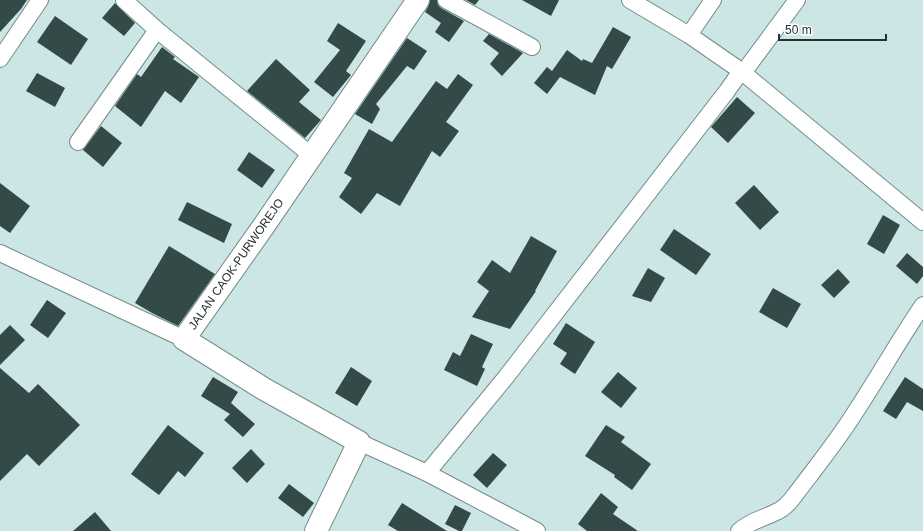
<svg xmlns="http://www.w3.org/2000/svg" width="923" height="531" font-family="Arial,sans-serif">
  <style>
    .building { fill: #334a49 }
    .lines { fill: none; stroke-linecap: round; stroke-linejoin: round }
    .street-casing { stroke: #748c8a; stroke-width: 18 }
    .secondary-casing { stroke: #748c8a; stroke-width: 24 }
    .street { stroke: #fff; stroke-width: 16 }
    .secondary { stroke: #fff; stroke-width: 22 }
    .labels { text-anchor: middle; stroke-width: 4; stroke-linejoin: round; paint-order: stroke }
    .street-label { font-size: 12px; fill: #26302f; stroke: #fff }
  </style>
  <rect width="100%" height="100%" fill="#cbe6e4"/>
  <g class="building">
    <path d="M 0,0 L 27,0 L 21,9 L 0,32 Z"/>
    <path d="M 430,0 L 437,0 L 438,5 L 441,8 L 464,21 L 449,42 L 435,32 L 441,23 L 425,12 L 428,7 Z"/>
    <path d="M 466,0 L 479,0 L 475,5 Z"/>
    <path d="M 522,0 L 559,0 L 551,16 Z"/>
    <path d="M 115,3 L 135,23 L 124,36 L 102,18 Z"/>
    <path d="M 55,16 L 88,39 L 71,65 L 37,42 Z"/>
    <path d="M 338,23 L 366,41 L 346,71 L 351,75 L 333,97 L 314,82 L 340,50 L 327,41 Z"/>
    <path d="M 613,27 L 631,37 L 612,69 L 607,66 L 595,95 L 560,77 L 547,94 L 534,83 L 547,67 L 552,71 L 567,50 L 582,61 L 583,59 L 592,63 Z"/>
    <path d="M 489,34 L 523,53 L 502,76 L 490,64 L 499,53 L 483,41 Z"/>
    <path d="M 407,38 L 427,51 L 414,70 L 407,66 L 376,104 L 380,109 L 372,124 L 355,114 Z"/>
    <path d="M 162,47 L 175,57 L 173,59 L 199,77 L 181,103 L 165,91 L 141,127 L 115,106 L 137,74 L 141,77 Z"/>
    <path d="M 276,59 L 310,90 L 299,102 L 321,120 L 305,138 L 247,91 Z"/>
    <path d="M 37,73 L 65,88 L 55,107 L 26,91 Z"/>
    <path d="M 458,74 L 473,85 L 446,122 L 459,131 L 440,157 L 432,151 L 400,206 L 377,193 L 361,214 L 339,197 L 352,178 L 344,173 L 369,129 L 392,142 L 436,81 L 447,89 Z"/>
    <path d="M 737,97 L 755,113 L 728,143 L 711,127 Z"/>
    <path d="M 101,126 L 122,143 L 103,167 L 83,150 Z"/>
    <path d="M 249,152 L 275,170 L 262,188 L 237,170 Z"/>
    <path d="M 0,183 L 30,206 L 10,233 L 0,226 Z"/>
    <path d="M 754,185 L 779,212 L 760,230 L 735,203 Z"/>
    <path d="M 187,202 L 232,224 L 224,243 L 178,220 Z"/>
    <path d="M 883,215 L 900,225 L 884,254 L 867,244 Z"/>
    <path d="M 674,229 L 711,254 L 696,275 L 660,250 Z"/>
    <path d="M 531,236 L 557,251 L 535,291 L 536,291 L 510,329 L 472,317 L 489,291 L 477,282 L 492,260 L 510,273 Z"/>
    <path d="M 169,246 L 215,274 L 178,326 L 152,313 L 135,303 Z"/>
    <path d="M 907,253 L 923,267 L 923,276 L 917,284 L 896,266 Z"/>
    <path d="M 648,268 L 665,278 L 651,302 L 632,296 Z"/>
    <path d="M 838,269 L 850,282 L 834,298 L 821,285 Z"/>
    <path d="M 773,288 L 801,304 L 787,328 L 759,312 Z"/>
    <path d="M 47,300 L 66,313 L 48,338 L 30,325 Z"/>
    <path d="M 566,323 L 595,342 L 575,374 L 560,364 L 567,353 L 553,344 Z"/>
    <path d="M 10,325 L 25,340 L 0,365 L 0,335 Z"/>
    <path d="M 471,334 L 493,344 L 482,367 L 485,369 L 477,386 L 444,370 L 453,352 L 460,356 Z"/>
    <path d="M 351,367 L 372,381 L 357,406 L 335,393 Z"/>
    <path d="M 0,368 L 29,393 L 38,384 L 80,425 L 39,466 L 27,454 L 0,481 Z"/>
    <path d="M 618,372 L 637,388 L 621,408 L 601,392 Z"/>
    <path d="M 213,377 L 238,392 L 231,403 L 255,424 L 243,437 L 224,420 L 230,414 L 201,396 Z"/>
    <path d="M 905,377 L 923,389 L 923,411 L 907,402 L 896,419 L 883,411 Z"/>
    <path d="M 168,425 L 204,453 L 185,477 L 178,471 L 159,495 L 131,474 Z"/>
    <path d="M 606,425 L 625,437 L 621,442 L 651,464 L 632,490 L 614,477 L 615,475 L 585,456 Z"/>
    <path d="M 251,449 L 265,464 L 247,483 L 232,468 Z"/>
    <path d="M 493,453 L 507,465 L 487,488 L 473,475 Z"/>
    <path d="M 289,484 L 314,503 L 303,517 L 278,498 Z"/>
    <path d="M 601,493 L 618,507 L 613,514 L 638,531 L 587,531 L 578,524 Z"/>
    <path d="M 402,503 L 447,531 L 398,531 L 388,525 Z"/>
    <path d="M 455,505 L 471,513 L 462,531 L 459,531 L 445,524 Z"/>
    <path d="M 95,512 L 111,531 L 73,531 Z"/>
  </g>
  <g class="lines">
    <defs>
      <g id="street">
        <path d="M 124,0 L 157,30 L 311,155"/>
        <path d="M 446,0 L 532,47"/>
        <path d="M 630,0 L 689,35 L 741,71 L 923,222"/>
        <path d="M 689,35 L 713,0"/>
        <path d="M 0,59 L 40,0"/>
        <path d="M 743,73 L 797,0"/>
        <path d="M 78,142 L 157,30"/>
        <path d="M 0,253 L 184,339"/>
        <path d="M 359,442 L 427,473 L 537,531"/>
        <path d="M 427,473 L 506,377 L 727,91 L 741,71"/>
        <path d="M 739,531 C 753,519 761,520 776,512 C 784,509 790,502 795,495 C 816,467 838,440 856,411 C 879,376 899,340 923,305"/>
      </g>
      <path id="secondary" d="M 316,531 L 359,442 L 264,389 L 184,339 L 263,227 L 418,0"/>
    </defs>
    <use href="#street" class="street-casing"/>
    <use href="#secondary" class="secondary-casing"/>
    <use href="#street" class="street"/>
    <use href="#secondary" class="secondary"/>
  </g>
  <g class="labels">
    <g class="street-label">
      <text transform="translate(236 264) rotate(-55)" y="4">JALAN CAOK-PURWOREJO</text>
    </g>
  </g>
  <path d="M779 34v6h107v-6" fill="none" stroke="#26302f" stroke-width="2"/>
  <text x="785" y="34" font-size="12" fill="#26302f" stroke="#ffffff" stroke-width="3" paint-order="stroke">50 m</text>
</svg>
